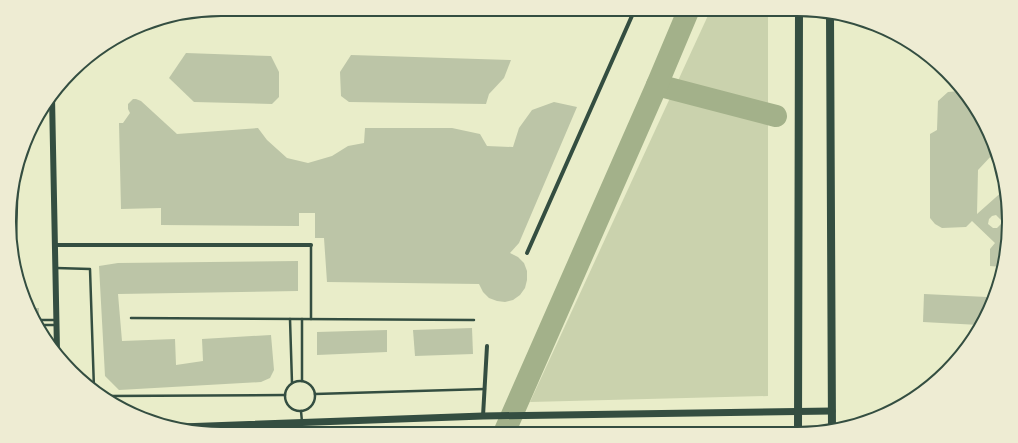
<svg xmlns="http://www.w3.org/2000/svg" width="1018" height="443" font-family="Jost,sans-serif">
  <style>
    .green { fill: #cad2ad }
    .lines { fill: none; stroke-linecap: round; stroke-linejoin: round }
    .river { stroke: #a3b18a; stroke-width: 22 }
    .building { fill: #bcc5a7; fill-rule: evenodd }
    .service { stroke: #344e41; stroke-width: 2.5 }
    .minor { stroke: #344e41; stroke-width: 4 }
    .tertiary { stroke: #344e41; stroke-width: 6 }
    .secondary { stroke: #344e41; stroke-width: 7 }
    .primary { stroke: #344e41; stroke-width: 8 }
    .rim { fill: none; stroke: #344e41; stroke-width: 2 }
  </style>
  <rect width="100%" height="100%" fill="#e9edc9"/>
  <path class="green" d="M 711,9 L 768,9 L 768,396 L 530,402 Z"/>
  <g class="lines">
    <g class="river">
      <path d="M 657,85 L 776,116"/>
      <path d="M 504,433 L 657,85 L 689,9"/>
    </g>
  </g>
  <g class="building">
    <path d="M 186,53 L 271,56 L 279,72 L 279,97 L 272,104 L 194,102 L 169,78 Z"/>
    <path d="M 351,55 L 511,60 L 504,78 L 489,94 L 486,104 L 349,102 L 341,96 L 340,72 Z"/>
    <path d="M 959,91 L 987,128 L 993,150 L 993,154 L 978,170 L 977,214 L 1004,190 L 1009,208 L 1001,267 L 990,266 L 990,249 L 995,243 L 972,221 L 966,227 L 942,228 L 935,224 L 930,218 L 930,134 L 937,130 L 938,101 L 948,92 ZM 996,215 L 1001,220 L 1001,224 L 997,228 L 993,228 L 988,224 L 989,219 L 992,216 Z"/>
    <path d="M 133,99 L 136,99 L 141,101 L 177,134 L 258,128 L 267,140 L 287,158 L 308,163 L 332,156 L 348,146 L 364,143 L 365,128 L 452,128 L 480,134 L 487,146 L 513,147 L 519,128 L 532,110 L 554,102 L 577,107 L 519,243 L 510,253 L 518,257 L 524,263 L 527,271 L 527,280 L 525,288 L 520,295 L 513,300 L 505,302 L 497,301 L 489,298 L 483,292 L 479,284 L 327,282 L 324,238 L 315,238 L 315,213 L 299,213 L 299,226 L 161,225 L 161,208 L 121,209 L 119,123 L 123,123 L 130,113 L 128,109 L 128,104 Z"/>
    <path d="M 298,261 L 298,291 L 118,294 L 122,341 L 175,339 L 176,365 L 203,361 L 202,339 L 271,335 L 274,370 L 270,378 L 261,382 L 119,390 L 105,376 L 99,266 L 118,263 Z"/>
    <path d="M 924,294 L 987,297 L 986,312 L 979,325 L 923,322 Z"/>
    <path d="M 30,308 L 39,308 L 39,317 L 34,318 Z"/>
    <path d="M 472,328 L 473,354 L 415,356 L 413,330 Z"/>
    <path d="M 387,330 L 387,352 L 317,355 L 317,332 Z"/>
  </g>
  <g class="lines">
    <g class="service">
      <path d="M 311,245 L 311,319"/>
      <path d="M 56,268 L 90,269 L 94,389"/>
      <path d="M 15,269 L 18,168"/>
      <path d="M 131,318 L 474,320"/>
      <path d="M 290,319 L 292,383"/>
      <path d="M 34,320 L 55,320"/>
      <path d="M 37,325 L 56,325"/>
      <circle cx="300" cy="396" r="15"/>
      <path d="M 302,381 L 302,319"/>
      <path d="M 315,394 L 485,389"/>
      <path d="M 107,396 L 285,395"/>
      <path d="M 301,411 L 302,422"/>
    </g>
    <g class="minor">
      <path d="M 55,245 L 311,245"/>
      <path d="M 527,253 L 635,9"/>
      <path d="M 483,416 L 487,346"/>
    </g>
    <path class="tertiary" d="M 52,97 L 57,351"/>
    <g class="secondary">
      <path d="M 181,427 L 483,416 L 832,411"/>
      <path d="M 594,433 L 611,433"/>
    </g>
    <g class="primary">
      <path d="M 830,15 L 832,430"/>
      <path d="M 798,432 L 799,9"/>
    </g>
  </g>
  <path d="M0 0H1018V443H0ZM221 16H797A205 205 0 0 1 1002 221V222A205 205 0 0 1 797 427H221A205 205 0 0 1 16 222V221A205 205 0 0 1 221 16Z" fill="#eeecd3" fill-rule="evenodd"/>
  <path class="rim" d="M221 16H797A205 205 0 0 1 1002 221V222A205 205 0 0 1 797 427H221A205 205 0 0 1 16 222V221A205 205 0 0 1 221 16Z"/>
</svg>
